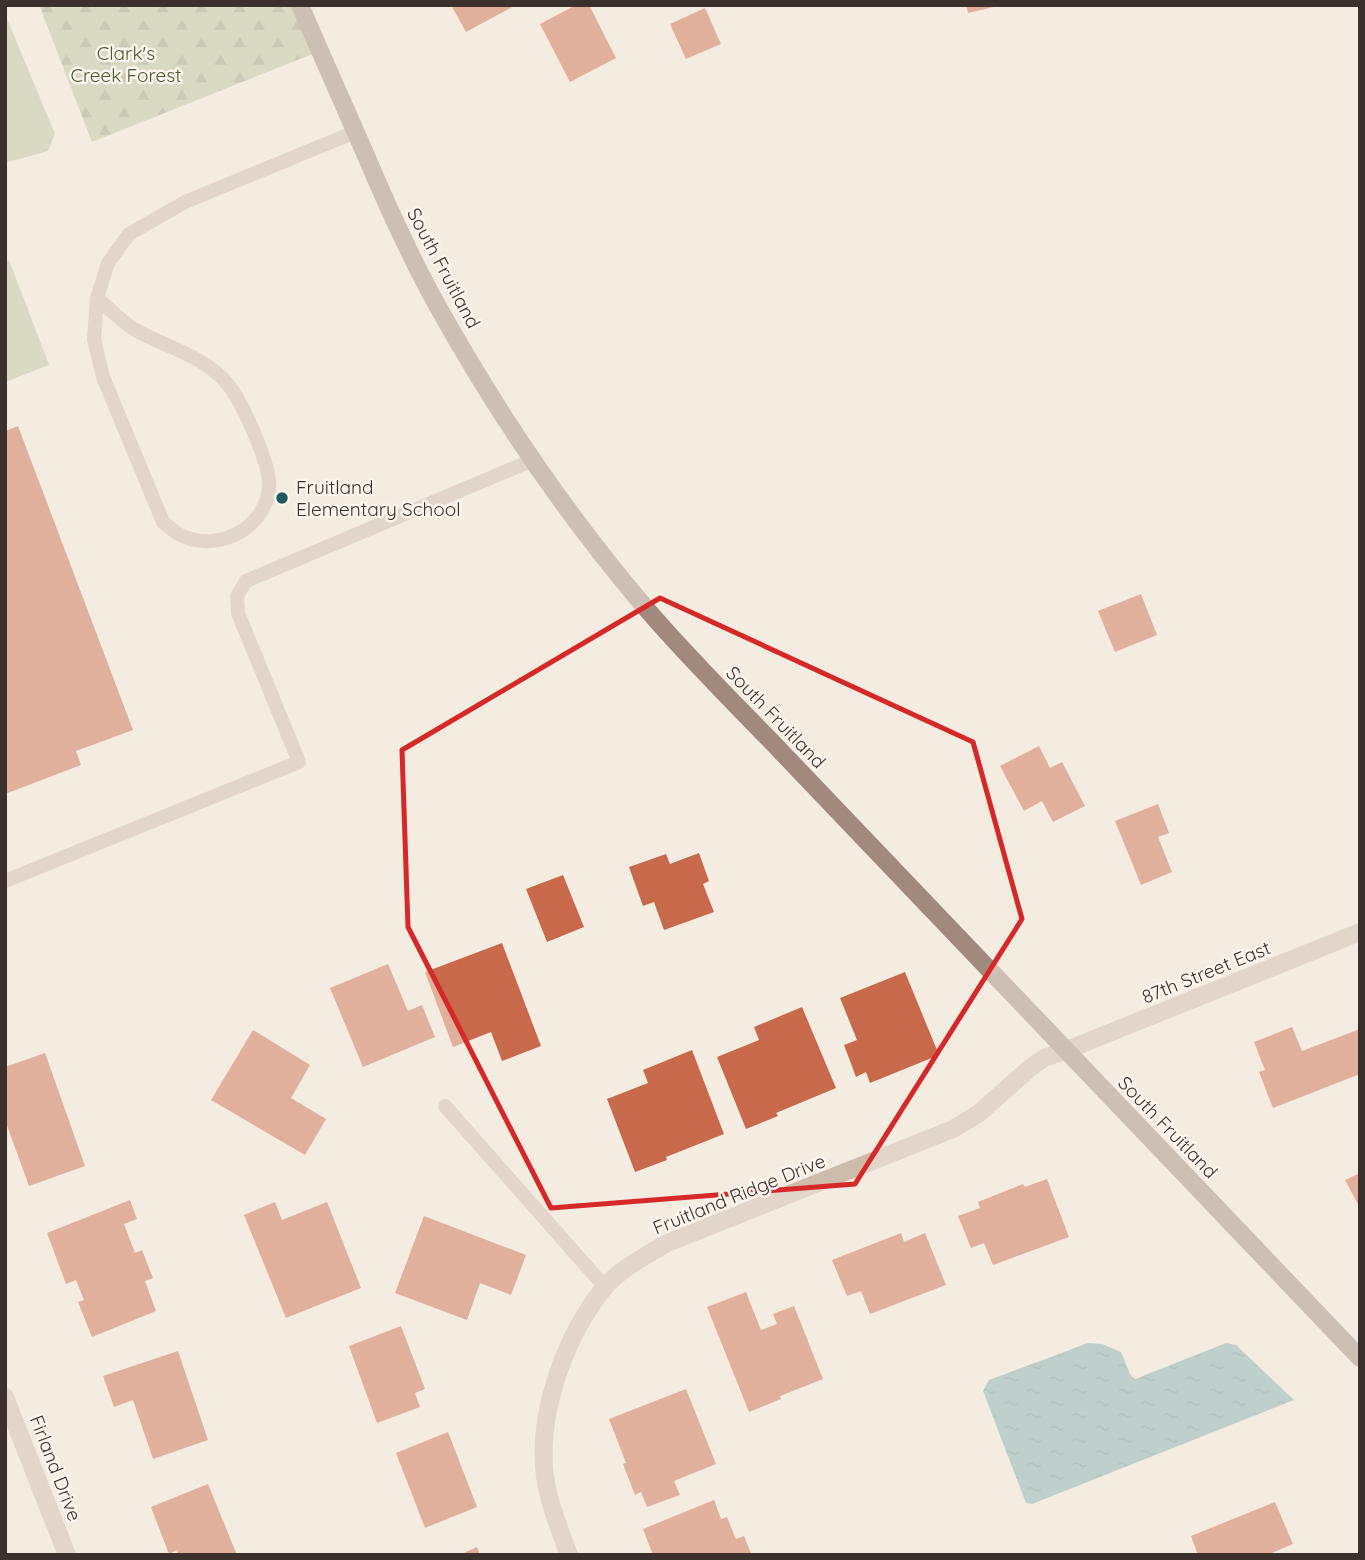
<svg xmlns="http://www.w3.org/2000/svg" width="1365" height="1560" font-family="Quicksand,sans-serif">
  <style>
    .forest { fill: url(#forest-firs) }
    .park { fill: #b8c4a0 }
    .water { fill: url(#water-ripples) }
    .building { fill: #c8694b }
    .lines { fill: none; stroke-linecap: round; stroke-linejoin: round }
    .lane { stroke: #cdbbac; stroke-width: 14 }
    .street { stroke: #cdbbac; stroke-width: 18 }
    .secondary { stroke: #a18a7d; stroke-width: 18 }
    .marked { fill: none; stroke: #d62828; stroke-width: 5; stroke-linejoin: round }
    .poi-dot { fill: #1f5a5e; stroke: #fbf5ee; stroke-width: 2.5 }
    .labels { text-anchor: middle; stroke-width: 5; stroke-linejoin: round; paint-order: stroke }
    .park-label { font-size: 19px; fill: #4a5a2e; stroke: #fbf5ee }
    .street-label { font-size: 19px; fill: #3b302b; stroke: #fbf5ee }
    .poi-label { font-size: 19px; fill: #3b302b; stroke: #fbf5ee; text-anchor: start }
  </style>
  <defs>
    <pattern id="forest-firs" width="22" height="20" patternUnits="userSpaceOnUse" patternTransform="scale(1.75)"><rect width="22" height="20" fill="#b8c4a0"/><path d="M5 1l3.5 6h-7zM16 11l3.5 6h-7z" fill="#97a083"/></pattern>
    <pattern id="water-ripples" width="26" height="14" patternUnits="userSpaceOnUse" patternTransform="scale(1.75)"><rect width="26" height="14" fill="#7fb0b2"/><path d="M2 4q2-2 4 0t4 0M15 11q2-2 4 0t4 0" fill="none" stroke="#699091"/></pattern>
  </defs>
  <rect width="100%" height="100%" fill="#f4ebe1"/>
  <path class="forest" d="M 39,5 L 305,5 L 320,51 L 92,142 Z"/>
  <g class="park">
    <path d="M 5,14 L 55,134 L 48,151 L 5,163 Z"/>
    <path d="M 9,260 L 49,365 L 5,382 L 5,262 Z"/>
  </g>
  <path class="water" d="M 1088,1343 L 1102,1344 L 1121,1352 L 1130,1374 L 1135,1379 L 1226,1343 L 1236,1345 L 1294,1400 L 1032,1504 L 1026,1503 L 983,1391 L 989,1380 Z"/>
  <g class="building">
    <path d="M 451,5 L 516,5 L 466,32 Z"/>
    <path d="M 576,5 L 589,5 L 616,58 L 570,82 L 540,24 Z"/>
    <path d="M 966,5 L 998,5 L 998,6 L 968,13 Z"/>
    <path d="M 705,8 L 721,44 L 686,59 L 670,24 Z"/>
    <path d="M 18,426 L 133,730 L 76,751 L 81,765 L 5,794 L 5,431 Z"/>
    <path d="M 1141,594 L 1157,635 L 1115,652 L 1098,611 Z"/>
    <path d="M 1039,746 L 1050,768 L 1062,762 L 1085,806 L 1053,822 L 1042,801 L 1024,811 L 1000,766 Z"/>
    <path d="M 1158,804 L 1169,833 L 1158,837 L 1172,872 L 1141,885 L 1115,821 Z"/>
    <path d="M 699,853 L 709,881 L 703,884 L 714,912 L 664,930 L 654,902 L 643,906 L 629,867 L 666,854 L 670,864 Z"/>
    <path d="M 563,875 L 584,927 L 547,942 L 526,889 Z"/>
    <path d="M 502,943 L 541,1046 L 502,1061 L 491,1032 L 453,1047 L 425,972 Z"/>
    <path d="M 388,964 L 408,1011 L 422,1005 L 435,1037 L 363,1067 L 330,988 Z"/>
    <path d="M 905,972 L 939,1055 L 870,1083 L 866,1072 L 856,1077 L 844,1045 L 857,1040 L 840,998 Z"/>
    <path d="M 802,1007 L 836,1088 L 776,1113 L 778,1116 L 746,1129 L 717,1057 L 759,1040 L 754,1027 Z"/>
    <path d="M 1292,1027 L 1302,1051 L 1360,1029 L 1360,1074 L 1273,1108 L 1259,1072 L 1265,1070 L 1254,1042 Z"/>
    <path d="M 253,1030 L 310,1065 L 291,1098 L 326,1119 L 305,1155 L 211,1100 Z"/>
    <path d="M 692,1050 L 724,1134 L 666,1157 L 667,1160 L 635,1172 L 607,1099 L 648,1083 L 643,1070 Z"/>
    <path d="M 45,1053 L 85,1166 L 29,1186 L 5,1120 L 5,1067 Z"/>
    <path d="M 1360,1173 L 1360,1208 L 1345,1180 Z"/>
    <path d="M 1047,1179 L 1069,1237 L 993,1265 L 984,1243 L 971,1248 L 958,1216 L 980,1208 L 978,1202 L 1023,1184 L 1025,1187 Z"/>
    <path d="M 130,1200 L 137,1219 L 124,1224 L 135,1253 L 142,1250 L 153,1278 L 145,1281 L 156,1311 L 92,1337 L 78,1302 L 84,1300 L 76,1280 L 66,1284 L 47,1233 Z"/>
    <path d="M 275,1202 L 282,1220 L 327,1202 L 361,1288 L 286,1318 L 244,1215 Z"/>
    <path d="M 424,1216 L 526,1255 L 511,1295 L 480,1283 L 467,1320 L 395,1293 Z"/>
    <path d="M 901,1233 L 904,1242 L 925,1233 L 946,1285 L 870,1314 L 861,1291 L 847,1296 L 832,1260 Z"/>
    <path d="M 746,1292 L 761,1330 L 777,1324 L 773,1314 L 794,1306 L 823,1379 L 780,1396 L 781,1399 L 749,1412 L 707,1307 Z"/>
    <path d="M 401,1326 L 425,1389 L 415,1393 L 420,1407 L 377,1423 L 349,1346 Z"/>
    <path d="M 178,1351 L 208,1440 L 153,1459 L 133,1400 L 114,1407 L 103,1376 Z"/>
    <path d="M 686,1389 L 716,1464 L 674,1481 L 680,1495 L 647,1507 L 641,1492 L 635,1495 L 623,1464 L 626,1463 L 609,1419 Z"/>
    <path d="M 448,1432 L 477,1507 L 425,1528 L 396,1453 Z"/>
    <path d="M 208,1484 L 237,1555 L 178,1555 L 177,1550 L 169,1554 L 151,1507 Z"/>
    <path d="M 714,1500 L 721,1519 L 727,1517 L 736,1539 L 744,1536 L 752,1555 L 653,1555 L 643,1529 Z"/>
    <path d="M 1275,1502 L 1293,1544 L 1267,1555 L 1198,1555 L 1191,1536 Z"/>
    <path d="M 477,1547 L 480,1555 L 459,1555 Z"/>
  </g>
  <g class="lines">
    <g class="lane">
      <path d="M 97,298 C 109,308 121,321 134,329 C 164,347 201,354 226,382 C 241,399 272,466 269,489 C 264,528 221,551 185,537 C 177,535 169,527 163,522 L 103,377 L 94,339 L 97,298 L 108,263 L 129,234 L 185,202 L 355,132"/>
      <path d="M 5,881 L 299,762 L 238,613 L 237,596 L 246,581 L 533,460"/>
      <path d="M 445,1106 L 605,1287"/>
    </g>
    <g class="street">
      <path d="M 5,1397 L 67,1555"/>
      <path d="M 569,1555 C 559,1528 546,1496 544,1467 C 540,1407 566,1335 604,1288 C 620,1269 644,1257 665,1244 L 953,1129 L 978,1114 L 1030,1068 L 1044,1058 L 1067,1050 L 1360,932"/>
    </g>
    <path class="secondary" d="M 300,5 C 321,54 343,103 364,151 C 386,203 409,255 437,305 C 496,411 565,513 644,606 C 684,653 728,697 771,741 L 1360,1358"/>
  </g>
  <path d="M0 0H1365V1560H0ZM 660,598 L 973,742 L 1022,919 L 855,1184 L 551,1208 L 408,927 L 402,750 Z" fill="#f4ebe1" fill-opacity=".55" fill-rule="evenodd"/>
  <path class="marked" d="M 660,598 L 973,742 L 1022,919 L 855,1184 L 551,1208 L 408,927 L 402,750 Z"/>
  <circle class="poi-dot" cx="282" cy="498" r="7"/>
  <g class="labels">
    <g class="park-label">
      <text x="126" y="60">Clark's<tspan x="126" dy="22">Creek Forest</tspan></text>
    </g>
    <g class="street-label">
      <text transform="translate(444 268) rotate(62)" y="7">South Fruitland</text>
      <text transform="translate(776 717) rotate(46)" y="7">South Fruitland</text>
      <text transform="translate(1206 972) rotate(-22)" y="7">87th Street East</text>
      <text transform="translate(1168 1127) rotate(46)" y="7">South Fruitland</text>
      <text transform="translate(739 1194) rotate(-22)" y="7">Fruitland Ridge Drive</text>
      <text transform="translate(56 1468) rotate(69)" y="7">Firland Drive</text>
    </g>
    <g class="poi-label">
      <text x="296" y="494">Fruitland<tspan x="296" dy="22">Elementary School</tspan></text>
    </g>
  </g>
  <rect width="1365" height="1560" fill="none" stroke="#3b302b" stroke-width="14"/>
</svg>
